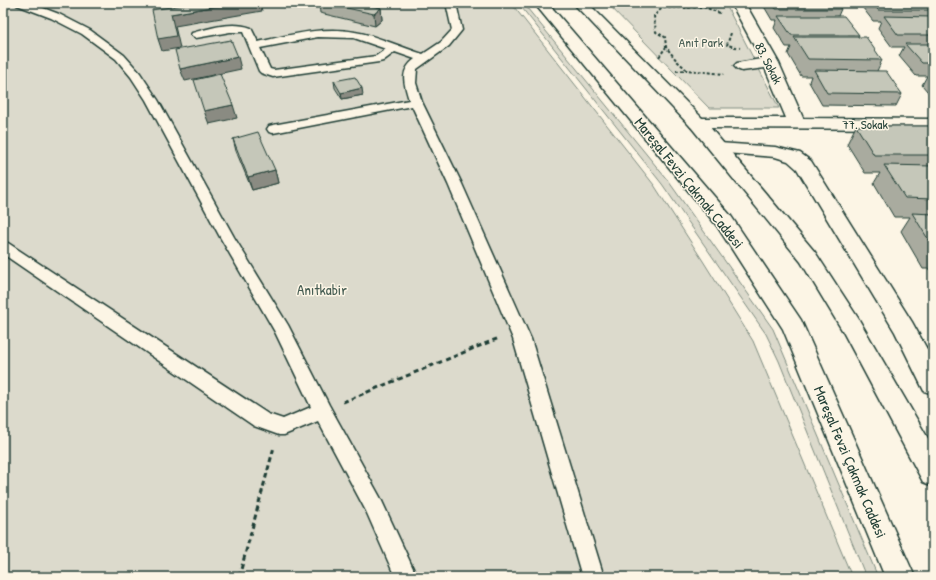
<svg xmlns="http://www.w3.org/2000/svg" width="936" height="580" font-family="'Patrick Hand',sans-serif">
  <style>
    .green { fill: #dcdacc; stroke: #7e8c80 }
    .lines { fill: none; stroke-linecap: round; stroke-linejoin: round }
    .lane-casing { stroke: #1f3d34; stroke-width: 3 }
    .street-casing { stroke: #1f3d34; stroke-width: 3 }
    .primary-casing { stroke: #1f3d34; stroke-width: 3 }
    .path-far1 { stroke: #1f3d34; stroke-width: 2; stroke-dasharray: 3 2; stroke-linecap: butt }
    .path { stroke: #1f3d34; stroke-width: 3; stroke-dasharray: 5 3.5; stroke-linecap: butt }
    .lane { fill: #fcf5e5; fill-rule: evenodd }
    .street { fill: #fcf5e5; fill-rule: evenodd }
    .primary { fill: #fcf5e5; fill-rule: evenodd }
    .wall { fill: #a9ab9f; stroke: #1f3d34 }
    .shaded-wall { fill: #8a8b82; stroke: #1f3d34 }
    .building { fill: #c5c7b9; stroke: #1f3d34 }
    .labels { text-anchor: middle; stroke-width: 3; stroke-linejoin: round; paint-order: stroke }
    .far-park-label { font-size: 13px; fill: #455c52; stroke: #fcf5e5 }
    .far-street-label { font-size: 13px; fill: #1f3d34; stroke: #fcf5e5 }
    .street-label { font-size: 15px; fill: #1f3d34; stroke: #fcf5e5 }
    .park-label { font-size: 15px; fill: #455c52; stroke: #fcf5e5 }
  </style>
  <rect width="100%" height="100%" fill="#fcf5e5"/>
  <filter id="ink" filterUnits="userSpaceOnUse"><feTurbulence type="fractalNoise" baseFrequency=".025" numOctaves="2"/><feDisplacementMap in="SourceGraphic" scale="8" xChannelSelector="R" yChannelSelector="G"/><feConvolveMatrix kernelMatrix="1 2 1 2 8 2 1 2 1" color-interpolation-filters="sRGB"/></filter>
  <g filter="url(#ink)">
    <g class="green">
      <path d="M 3,3 L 511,3 L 654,185 L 703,261 L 753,341 L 852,577 L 3,577 Z"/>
      <path d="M 518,3 L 523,3 L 669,182 L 773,329 L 878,577 L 866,577 L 779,361 L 766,334 L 662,184 Z"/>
      <path d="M 607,3 L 725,3 L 779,108 L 709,108 Z"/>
    </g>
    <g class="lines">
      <defs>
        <g id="lane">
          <path d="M 16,3 L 30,3 L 59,14 L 90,30 L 124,55 L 140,73 L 158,100 L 234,237 L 288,325 L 329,405 L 380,497 L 417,577 L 395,577 L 366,511 L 318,421 L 284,435 L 279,435 L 254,426 L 3,254 L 3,242 L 8,243 L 268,414 L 283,419 L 311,407 L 275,332 L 220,237 L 146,100 L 131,77 L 116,59 L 82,34 L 51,18 L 17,5 Z"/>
          <path d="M 446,3 L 456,3 L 462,30 L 449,46 L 417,69 L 416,83 L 422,102 L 462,184 L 531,339 L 604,577 L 582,577 L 513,339 L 448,184 L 412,106 L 273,133 L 269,132 L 267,129 L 269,126 L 273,125 L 409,100 C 404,83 399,71 415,59 L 395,52 L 383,61 L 379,62 L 273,77 L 261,73 L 259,71 L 243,32 L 230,32 L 196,38 L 191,35 L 192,33 C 211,28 232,21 251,28 L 258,42 C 290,35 323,26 355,32 C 375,35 403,48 423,54 L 441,42 L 452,30 ZM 318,37 L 354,38 L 386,49 L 376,56 L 274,70 L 270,69 L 260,48 Z"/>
        </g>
        <g id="street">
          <path d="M 731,3 L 745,3 L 779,63 L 803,118 L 933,119 L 933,129 L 697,128 L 691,127 L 688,123 L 691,119 L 697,118 L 786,118 L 765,68 L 742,71 L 737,69 L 734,66 L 737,63 L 761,59 Z"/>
          <path d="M 719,143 L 775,147 L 800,153 L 811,161 L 912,322 L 933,360 L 933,394 L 924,391 L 895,332 L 797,169 L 788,161 L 775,157 L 713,152 L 710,148 L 713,144 Z"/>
        </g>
        <g id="primary">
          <path d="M 534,3 L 548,3 L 731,216 L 801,320 L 915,577 L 885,577 L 783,329 L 717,226 Z"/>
          <path d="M 573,3 L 588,3 L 703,119 L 815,252 L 858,318 L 933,447 L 933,486 L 923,482 L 842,330 L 801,262 L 691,127 Z"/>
        </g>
      </defs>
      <use href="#lane" class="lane-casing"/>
      <use href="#street" class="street-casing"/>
      <use href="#primary" class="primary-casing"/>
      <g class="path-far1">
        <path d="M 679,3 L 689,6"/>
        <path d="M 720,13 L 704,7 L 662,8 L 654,16 L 656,32 L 665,37 L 666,47 L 677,61 L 687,70 L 724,74"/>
        <path d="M 731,33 L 727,45 L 740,48"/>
        <path d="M 659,57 L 666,47"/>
        <path d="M 676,71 L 687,70"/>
      </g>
      <g class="path">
        <path d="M 343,402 L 499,338"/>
        <path d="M 239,577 L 274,447"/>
      </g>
      <use href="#lane" class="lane"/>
      <use href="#street" class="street"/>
      <use href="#primary" class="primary"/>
    </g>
    <g class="wall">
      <path d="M 319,3 L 357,3 L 381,8 L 382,20 L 375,26 L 320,13 Z"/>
      <path d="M 762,3 L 836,3 L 841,9 L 838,16 L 859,35 L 858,37 L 882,60 L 877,71 L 902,94 L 896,106 L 822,105 L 809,82 L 811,76 L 801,76 L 788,54 L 791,47 L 786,47 L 774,28 L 777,20 L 772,20 Z"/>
      <path d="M 859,3 L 933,3 L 933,98 L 922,85 L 927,76 L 916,76 L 899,56 L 904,47 L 892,47 L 878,28 L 881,21 L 873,21 Z"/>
      <path d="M 334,81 L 363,95 L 342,99 L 335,88 Z"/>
      <path d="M 856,126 L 933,126 L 933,269 L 923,269 L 901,231 L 910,217 L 894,217 L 874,183 L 880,173 L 865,173 L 847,144 Z"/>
      <path d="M 233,139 L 275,170 L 278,183 L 252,190 L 236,151 Z"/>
      <path d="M 933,278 L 933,288 L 930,283 Z"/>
    </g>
    <g class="shaded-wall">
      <path d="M 235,3 L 260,3 L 262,11 L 175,26 L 180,48 L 162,51 L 158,39 L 171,14 Z"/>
      <path d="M 381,8 L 382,20 L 375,26 L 374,14 Z"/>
      <path d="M 238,57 L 241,69 L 185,81 L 180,69 Z"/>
      <path d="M 362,88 L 363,95 L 342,99 L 341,93 Z"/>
      <path d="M 233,105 L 237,118 L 209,124 L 204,111 Z"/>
      <path d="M 275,170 L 278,183 L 252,190 L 248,177 Z"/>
    </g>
    <g class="building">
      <path d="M 195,3 L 235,3 L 171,14 L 176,36 L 158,39 L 152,10 Z"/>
      <path d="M 324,3 L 357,3 L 381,8 L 374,14 Z"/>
      <path d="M 772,3 L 836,3 L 841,9 L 776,9 Z"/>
      <path d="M 873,3 L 933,3 L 933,10 L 878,10 Z"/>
      <path d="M 778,16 L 844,16 L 859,35 L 791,35 Z"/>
      <path d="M 884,16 L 933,17 L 933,35 L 898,35 Z"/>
      <path d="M 794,37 L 866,37 L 882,60 L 808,59 Z"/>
      <path d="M 231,40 L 238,57 L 180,69 L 175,50 Z"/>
      <path d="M 905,44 L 933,44 L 933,63 L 922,63 Z"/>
      <path d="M 814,70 L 886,71 L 902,94 L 827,93 Z"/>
      <path d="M 929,72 L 933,72 L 933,77 Z"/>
      <path d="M 220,74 L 233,105 L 204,111 L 194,80 Z"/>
      <path d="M 355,77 L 362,88 L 341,93 L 334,81 Z"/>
      <path d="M 856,126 L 933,126 L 933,155 L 874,155 Z"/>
      <path d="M 258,132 L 275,170 L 248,177 L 233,139 Z"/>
      <path d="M 884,165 L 933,166 L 933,199 L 905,198 Z"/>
      <path d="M 912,213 L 933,214 L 933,247 Z"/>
    </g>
  </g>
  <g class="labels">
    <g class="far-park-label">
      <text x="701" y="47">Anıt Park</text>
    </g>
    <g class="far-street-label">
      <text transform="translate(769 63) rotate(63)" y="5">83. Sokak</text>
      <text x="865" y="129">77. Sokak</text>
    </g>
    <g class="street-label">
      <text transform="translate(689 183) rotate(51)" y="5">Mareşal Fevzi Çakmak Caddesi</text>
      <text transform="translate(850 462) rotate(67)" y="5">Mareşal Fevzi Çakmak Caddesi</text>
    </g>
    <g class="park-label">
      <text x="322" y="295">Anıtkabir</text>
    </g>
  </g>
  <rect width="936" height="580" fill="none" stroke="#fcf5e5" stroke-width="16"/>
  <rect x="8" y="8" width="920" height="564" fill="none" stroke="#1f3d34" stroke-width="1.5" filter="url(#ink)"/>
</svg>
